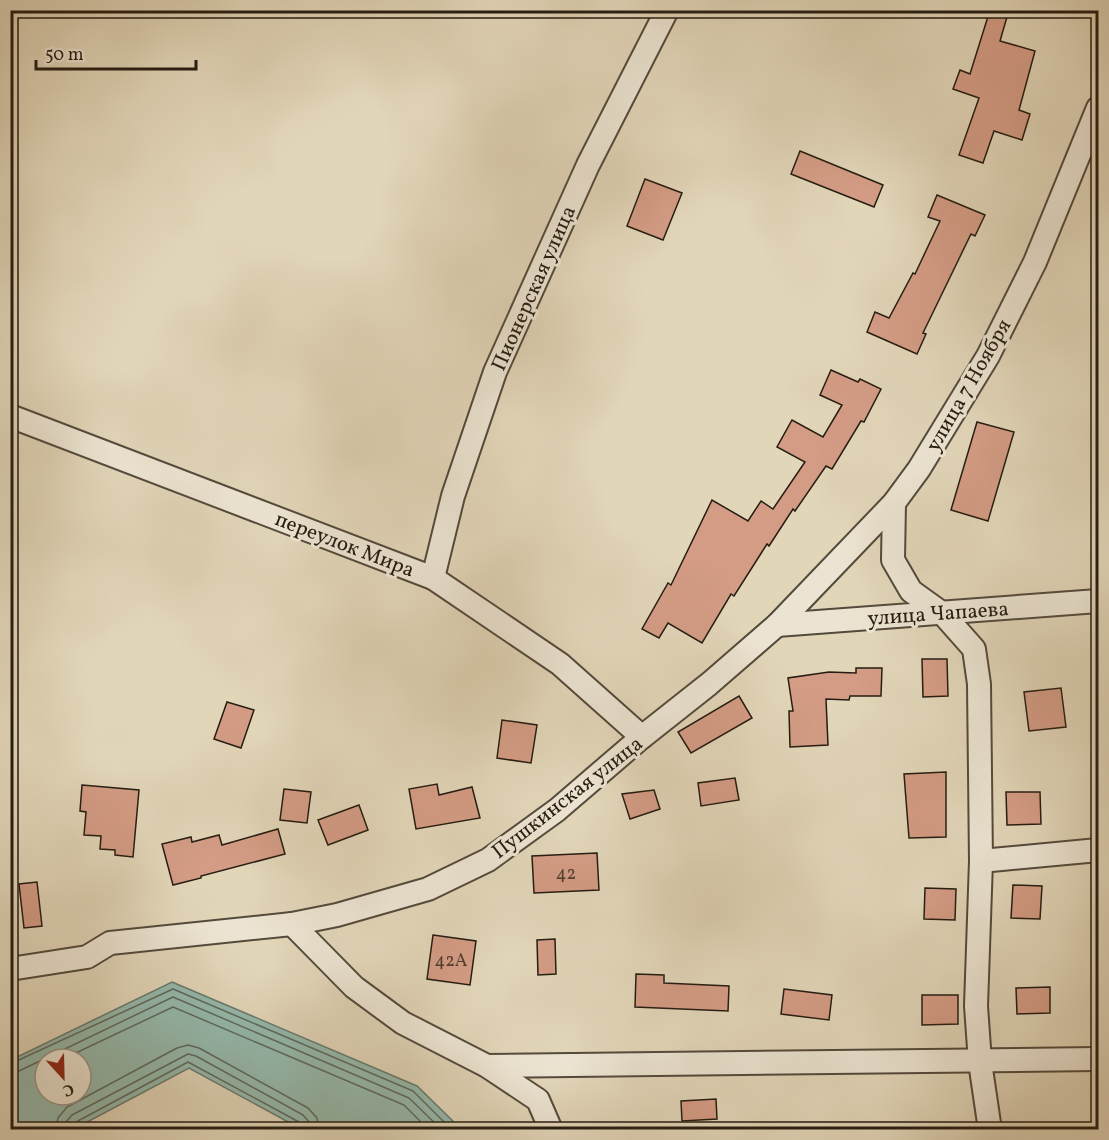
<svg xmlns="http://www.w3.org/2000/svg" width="1109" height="1140" font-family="Vollkorn,serif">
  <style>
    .water { fill: #95b9ac; stroke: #687a6e; stroke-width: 1.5; fill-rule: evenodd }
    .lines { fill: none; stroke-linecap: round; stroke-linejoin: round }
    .shore { stroke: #5d6a5f; stroke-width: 1.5 }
    .building { fill: #d49c85; stroke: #251c12; stroke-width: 1.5 }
    .street-casing { stroke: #544a3c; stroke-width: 26 }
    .street { stroke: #ece4d2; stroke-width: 22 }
    .labels { text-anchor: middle; stroke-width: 6; stroke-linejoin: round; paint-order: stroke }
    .number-label { font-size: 18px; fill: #513c2f }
    .street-label { font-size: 21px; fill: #251c12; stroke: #ece4d2 }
  </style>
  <rect width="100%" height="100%" fill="#e2d6b9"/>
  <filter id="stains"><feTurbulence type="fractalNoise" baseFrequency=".00333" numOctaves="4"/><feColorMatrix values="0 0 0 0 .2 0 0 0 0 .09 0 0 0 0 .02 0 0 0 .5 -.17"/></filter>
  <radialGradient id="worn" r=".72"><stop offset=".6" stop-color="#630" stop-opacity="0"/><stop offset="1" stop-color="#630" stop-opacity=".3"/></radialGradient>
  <path class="water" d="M 172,982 L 417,1086 L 461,1129 L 301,1129 L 189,1068 L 74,1129 L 11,1129 L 11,1060 ZM 45,1059 L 81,1059 L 81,1095 L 45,1095 Z"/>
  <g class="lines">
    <g class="shore">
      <path d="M 63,1059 L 173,1007 L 404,1105 L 429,1130"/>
      <path d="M 10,1064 L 173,989 L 413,1091 L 452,1130"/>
      <path d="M 10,1072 L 19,1071 L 173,997 L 409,1098 L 442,1130"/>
      <path d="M 56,1130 L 58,1118 L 67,1107 L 177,1048 L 188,1045 L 199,1048 L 308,1108 L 317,1118 L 319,1130"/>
      <path d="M 65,1130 L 66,1122 L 72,1115 L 188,1054 L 196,1056 L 303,1115 L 309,1122 L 310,1130"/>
      <path d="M 72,1130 L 76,1122 L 188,1062 L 299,1122 L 303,1130"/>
    </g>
  </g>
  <g class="building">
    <path d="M 990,10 L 1009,10 L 1000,41 L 1035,51 L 1019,110 L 1030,114 L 1022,140 L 994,131 L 983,163 L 959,155 L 979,98 L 953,89 L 960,70 L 970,74 Z"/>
    <path d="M 800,151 L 883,185 L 874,207 L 791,174 Z"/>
    <path d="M 645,179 L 682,193 L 663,240 L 627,226 Z"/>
    <path d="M 937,195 L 985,215 L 975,236 L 971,234 L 923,333 L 926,334 L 917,354 L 867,332 L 875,312 L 889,318 L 913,273 L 915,274 L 940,221 L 928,217 Z"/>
    <path d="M 831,370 L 858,382 L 860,379 L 881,389 L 864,422 L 861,421 L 832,469 L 826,466 L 795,511 L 793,509 L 769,546 L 767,544 L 734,596 L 731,594 L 702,643 L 668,623 L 659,638 L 642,629 L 668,583 L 671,585 L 712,500 L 748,521 L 761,501 L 773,509 L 805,462 L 777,447 L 792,420 L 823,437 L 842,405 L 820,395 Z"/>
    <path d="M 977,422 L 1014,432 L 988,521 L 951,510 Z"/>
    <path d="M 922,659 L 947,659 L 948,696 L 923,697 Z"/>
    <path d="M 856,668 L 882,668 L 881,696 L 850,696 L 849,700 L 826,699 L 828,745 L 790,747 L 789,711 L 793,711 L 788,678 L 829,672 L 856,673 Z"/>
    <path d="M 1061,688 L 1066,727 L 1029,731 L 1024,692 Z"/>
    <path d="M 739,696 L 752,718 L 691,753 L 678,732 Z"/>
    <path d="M 227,702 L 254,710 L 241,748 L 214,739 Z"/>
    <path d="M 502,720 L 537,725 L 531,763 L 497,758 Z"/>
    <path d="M 946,772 L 946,837 L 909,838 L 904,774 Z"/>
    <path d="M 735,778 L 739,800 L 701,806 L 698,783 Z"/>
    <path d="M 437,784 L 439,795 L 472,787 L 480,818 L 416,829 L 409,789 Z"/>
    <path d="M 82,785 L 139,790 L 133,857 L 115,855 L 115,850 L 100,849 L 101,836 L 84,835 L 86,812 L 80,811 Z"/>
    <path d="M 284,789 L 311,792 L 307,823 L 280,820 Z"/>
    <path d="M 654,790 L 660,809 L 630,819 L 622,794 Z"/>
    <path d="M 1006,792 L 1040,792 L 1041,824 L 1007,825 Z"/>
    <path d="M 359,805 L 368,830 L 328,845 L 318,820 Z"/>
    <path d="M 278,829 L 285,854 L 201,876 L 201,878 L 173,885 L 162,844 L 191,837 L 192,842 L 219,835 L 222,845 Z"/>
    <path d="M 597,853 L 599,890 L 534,893 L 532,856 Z"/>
    <path d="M 37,882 L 42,926 L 24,928 L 19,884 Z"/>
    <path d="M 1013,885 L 1042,886 L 1040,919 L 1011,918 Z"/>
    <path d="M 925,888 L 956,889 L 955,920 L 924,919 Z"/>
    <path d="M 433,935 L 476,941 L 470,985 L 427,979 Z"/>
    <path d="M 555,939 L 556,974 L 538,975 L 537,940 Z"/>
    <path d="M 636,974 L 664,975 L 664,983 L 729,986 L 728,1011 L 635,1007 Z"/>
    <path d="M 1050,987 L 1050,1013 L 1017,1014 L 1016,988 Z"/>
    <path d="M 784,989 L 832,995 L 829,1020 L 781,1014 Z"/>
    <path d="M 922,995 L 958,995 L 958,1024 L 922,1025 Z"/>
    <path d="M 716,1099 L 717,1119 L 682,1121 L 681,1101 Z"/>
  </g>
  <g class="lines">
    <defs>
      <g id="street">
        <path d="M 10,416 L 433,578 L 560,664 L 642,737"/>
        <path d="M 894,503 L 893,560 L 911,591 L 943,614 L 974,649 L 979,684 L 981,861 L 976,1006 L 980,1062 L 990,1130"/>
        <path d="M 433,578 L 453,496 L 495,372 L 588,165 L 667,10"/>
        <path d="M 777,625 L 1098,601"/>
        <path d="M 981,861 L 1098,850"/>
        <path d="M 292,924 L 354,987 L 403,1023 L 487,1066 L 538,1100 L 551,1130"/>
        <path d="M 10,969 L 87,957 L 110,943 L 292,924 L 337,915 L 428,889 L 488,860 L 557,810 L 642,737 L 709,684 L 777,625 L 894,503 L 919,469 L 988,356 L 1035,262 L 1098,108"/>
        <path d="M 487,1066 L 1098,1059"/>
      </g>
    </defs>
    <use href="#street" class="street-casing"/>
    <use href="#street" class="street"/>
  </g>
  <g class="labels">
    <g class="number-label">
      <text x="566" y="879">42</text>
      <text x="451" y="966">42А</text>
    </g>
    <g class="street-label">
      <text transform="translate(533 288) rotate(-66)" y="7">Пионерская улица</text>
      <text transform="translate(968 385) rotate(-60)" y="7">улица 7 Ноября</text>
      <text transform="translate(345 544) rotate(21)" y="7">переулок Мира</text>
      <text transform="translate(938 613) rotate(-4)" y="7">улица Чапаева</text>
      <text transform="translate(567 797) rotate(-38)" y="7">Пушкинская улица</text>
    </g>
  </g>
  <rect width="1109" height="1140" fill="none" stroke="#e2d6b9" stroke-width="36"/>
  <rect x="12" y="12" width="1085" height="1116" fill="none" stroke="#251c12" stroke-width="3"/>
  <rect x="18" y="18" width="1073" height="1104" fill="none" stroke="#251c12" stroke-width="1.5"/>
  <g transform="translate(63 1077) rotate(158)"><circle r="28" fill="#ece4d2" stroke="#9c9485" stroke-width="1.5"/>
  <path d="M0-4.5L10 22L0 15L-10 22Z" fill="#8f2418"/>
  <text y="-9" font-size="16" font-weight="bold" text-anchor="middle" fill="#251c12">С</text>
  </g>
  <path d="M36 60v9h160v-9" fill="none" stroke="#251c12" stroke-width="3"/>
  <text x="45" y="60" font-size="18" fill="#251c12" stroke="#ece4d2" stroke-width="4.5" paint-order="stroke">50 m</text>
  <rect width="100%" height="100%" filter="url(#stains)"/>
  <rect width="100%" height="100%" fill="url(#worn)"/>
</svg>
